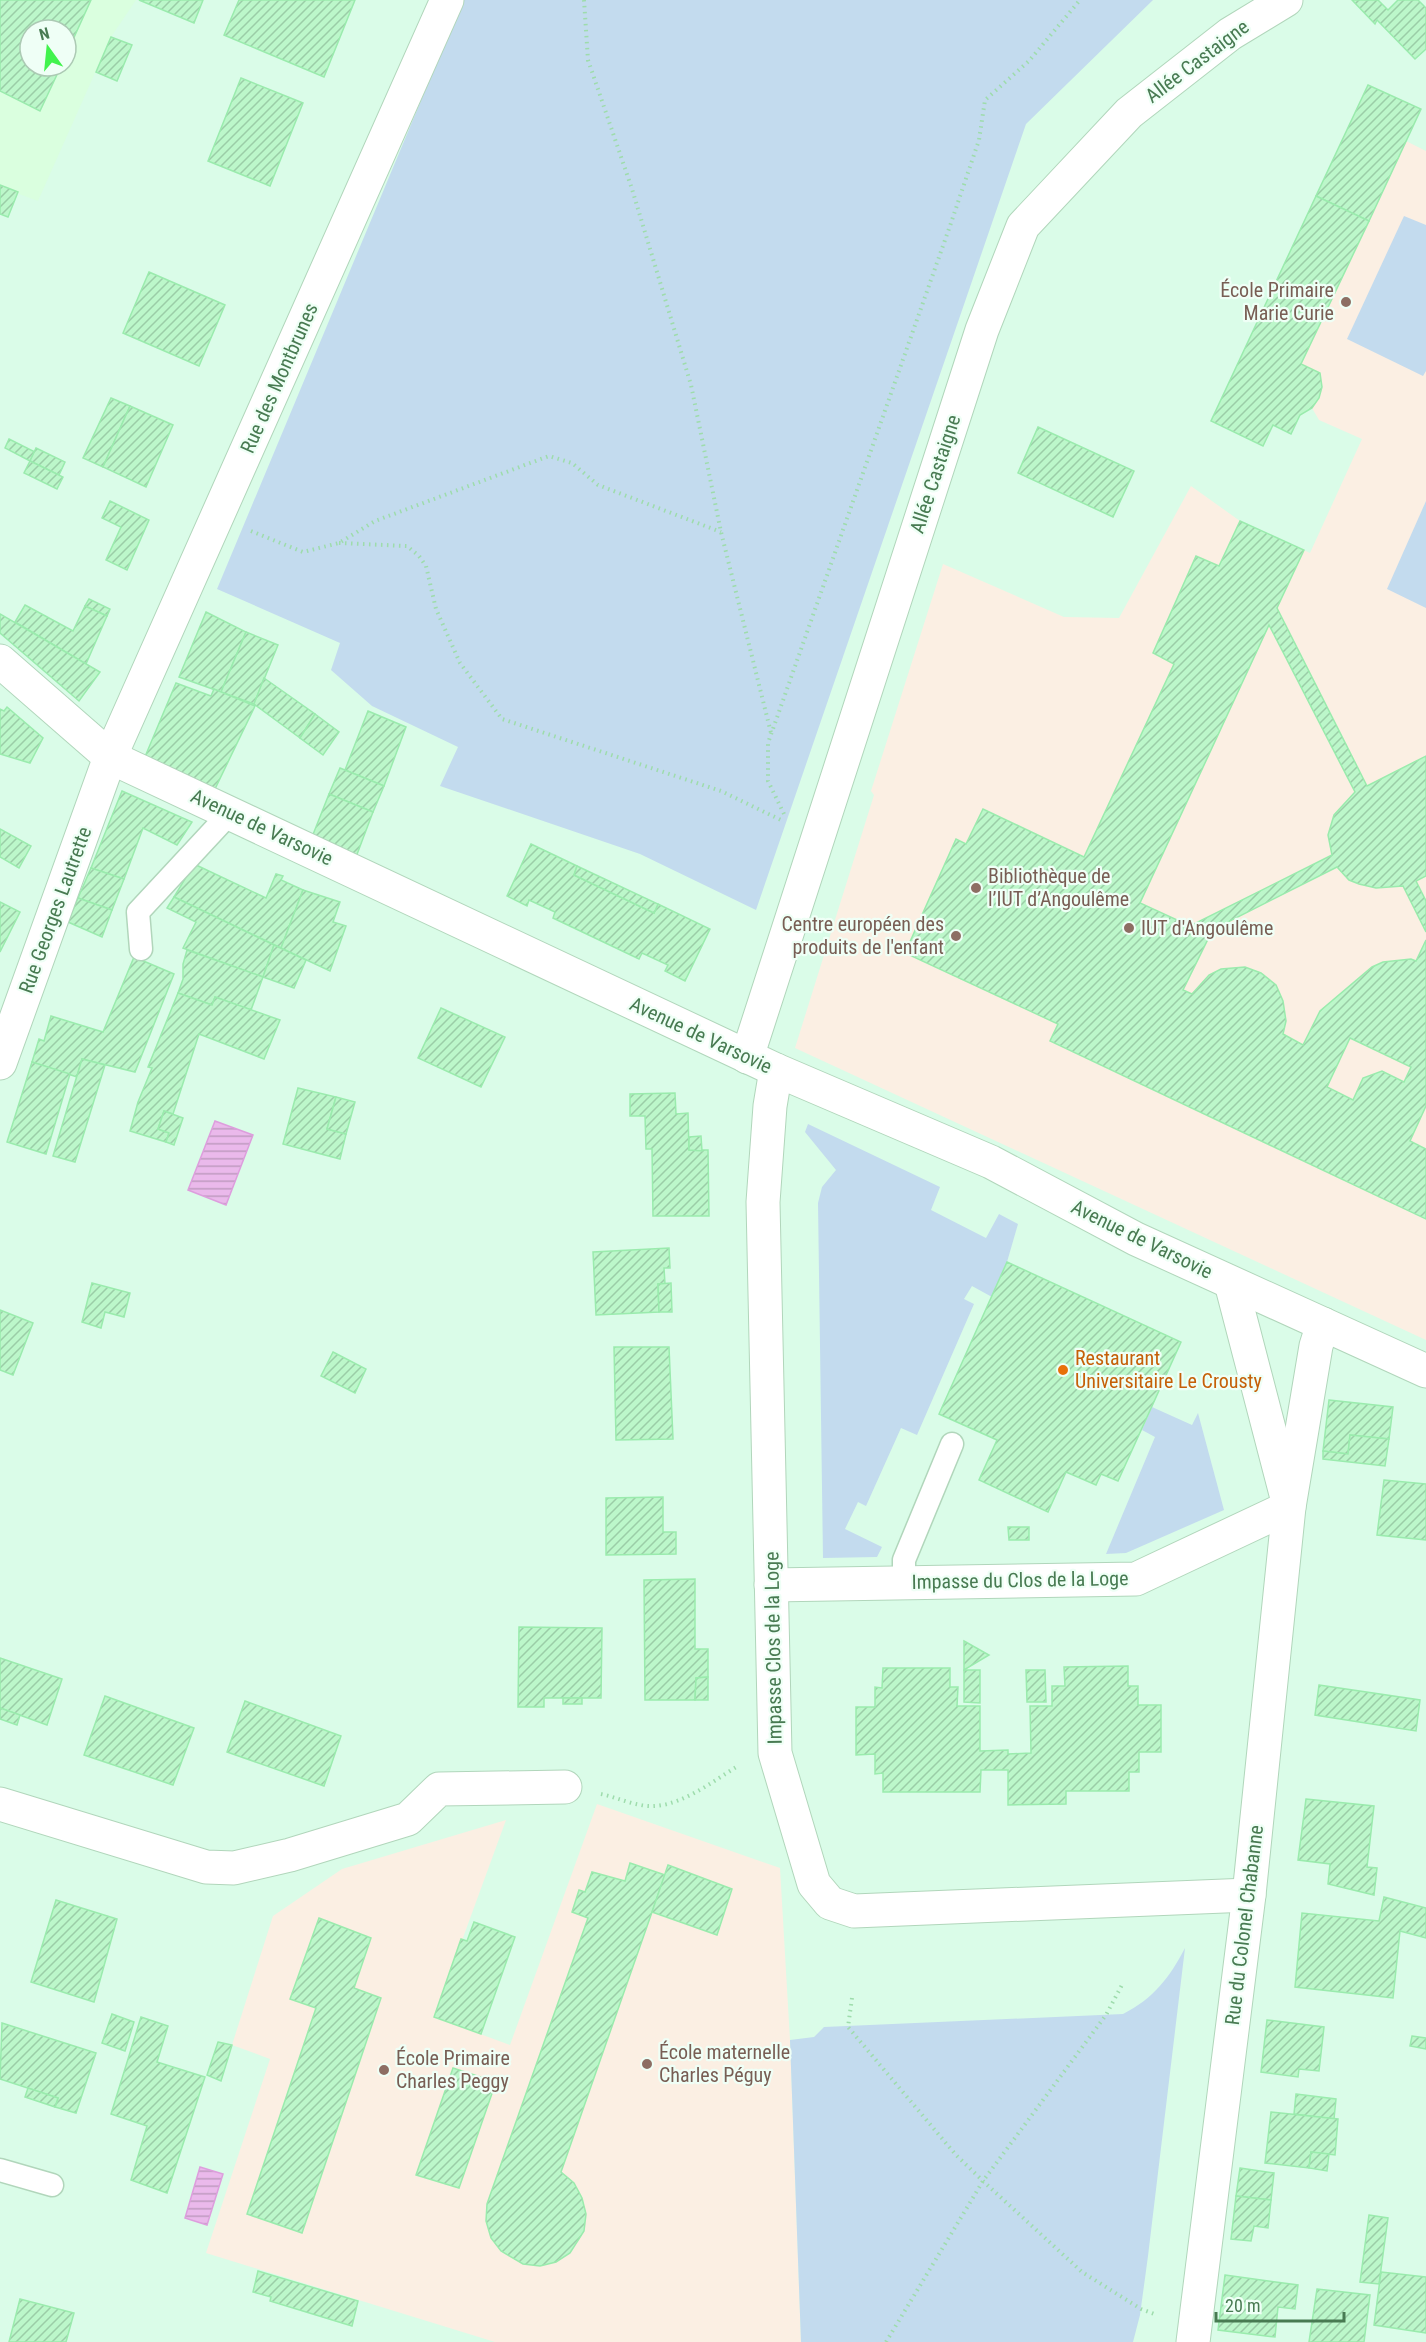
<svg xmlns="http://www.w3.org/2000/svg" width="1426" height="2342" font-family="'Roboto Condensed',sans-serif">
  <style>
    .residential { fill: #dafce8; fill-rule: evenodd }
    .commercial { fill: #daffdf; fill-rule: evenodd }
    .education { fill: #fbefe3 }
    .green { fill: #c3dbee }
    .water { fill: url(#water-rules); stroke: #dd9edd; stroke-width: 1.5 }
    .building { fill: url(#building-hatch); stroke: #9aebad; stroke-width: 1.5; fill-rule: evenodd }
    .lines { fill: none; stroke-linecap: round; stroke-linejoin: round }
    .lane-casing { stroke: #b1d6bb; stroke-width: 25 }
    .street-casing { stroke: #b1d6bb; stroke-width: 35 }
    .path { stroke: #9edcac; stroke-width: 4; stroke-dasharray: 1.5 4.5; stroke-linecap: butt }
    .lane { stroke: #fff; stroke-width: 22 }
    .street { stroke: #fff; stroke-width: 33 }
    .education-dot { fill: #8d6e63; stroke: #effff6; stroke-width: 2 }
    .food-dot { fill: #e8710a; stroke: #effff6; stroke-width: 2 }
    .labels { text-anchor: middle; stroke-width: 4.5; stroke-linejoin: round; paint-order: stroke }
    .street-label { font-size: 20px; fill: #487b52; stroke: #effff6 }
    .education-label { font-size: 20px; fill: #785e54; stroke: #effff6; text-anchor: start }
    .food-label { font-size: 20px; fill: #c56008; stroke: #effff6; text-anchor: start }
  </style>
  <defs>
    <pattern id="water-rules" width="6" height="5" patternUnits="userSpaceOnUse" patternTransform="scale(1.5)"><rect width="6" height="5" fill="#eab9eb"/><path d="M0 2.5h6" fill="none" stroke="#c09bc1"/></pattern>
    <pattern id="building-hatch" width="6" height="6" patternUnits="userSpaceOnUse" patternTransform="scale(1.5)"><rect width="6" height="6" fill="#bcf7ca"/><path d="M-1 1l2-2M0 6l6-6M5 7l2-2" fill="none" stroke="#9bcda7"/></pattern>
  </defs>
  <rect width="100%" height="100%" fill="#e7fef2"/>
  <path class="residential" d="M 0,0 L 1426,0 L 1426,2342 L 0,2342 ZM 30,30 L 66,30 L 66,66 L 30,66 Z"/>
  <path class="commercial" d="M 0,0 L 136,0 L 111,37 L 38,201 L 0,187 ZM 30,30 L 66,30 L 66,66 L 30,66 Z"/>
  <g class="education">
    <path d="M 1368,85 L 1421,109 L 1406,141 L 1426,151 L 1426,1340 L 795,1048 L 874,795 L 871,791 L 943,564 L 1064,617 L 1119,618 L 1191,486 L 1240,521 L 1310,553 L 1362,439 L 1319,420 L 1312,408 L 1300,415 L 1291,434 L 1273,425 L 1263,446 L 1211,421 Z"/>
    <path d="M 597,1804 L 780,1868 L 790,2040 L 801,2342 L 495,2342 L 206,2253 L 270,2059 L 232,2045 L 273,1916 L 342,1869 L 506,1820 L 434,2017 L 510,2045 Z"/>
  </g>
  <g class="green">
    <path d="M 463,0 L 1153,0 L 1026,124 L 756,910 L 640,854 L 440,786 L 458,747 L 372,706 L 331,670 L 340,643 L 217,589 Z"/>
    <path d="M 1404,216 L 1426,225 L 1426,371 L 1423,376 L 1347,339 Z"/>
    <path d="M 1426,501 L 1426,608 L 1387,589 Z"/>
    <path d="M 808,1124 L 940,1187 L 931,1210 L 986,1238 L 999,1214 L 1018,1224 L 1007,1262 L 992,1297 L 972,1286 L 964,1299 L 974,1304 L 917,1435 L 901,1428 L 866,1506 L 858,1502 L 845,1529 L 882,1547 L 877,1557 L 823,1558 L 818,1203 L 822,1187 L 836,1170 L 805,1132 Z"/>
    <path d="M 1152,1407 L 1192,1425 L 1198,1413 L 1224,1510 L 1126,1553 L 1106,1554 L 1155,1437 L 1142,1430 Z"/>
    <path d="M 1185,1948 L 1148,2256 L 1140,2315 L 1133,2342 L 801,2342 L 790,2040 L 814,2037 L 824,2027 L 1123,2014 C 1153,1999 1170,1977 1185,1948 Z"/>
  </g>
  <g class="water">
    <path d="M 215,1121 L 253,1135 L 226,1205 L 188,1190 Z"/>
    <path d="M 200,2167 L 223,2174 L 207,2225 L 185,2218 Z"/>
  </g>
  <g class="building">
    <path d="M 0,0 L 91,0 L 66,55 L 66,30 L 30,30 L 30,66 L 61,66 L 40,111 L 0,91 Z"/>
    <path d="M 139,0 L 203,0 L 194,23 Z"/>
    <path d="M 239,0 L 355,0 L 324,77 L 224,35 Z"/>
    <path d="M 1352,0 L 1378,0 L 1388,10 L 1398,0 L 1418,0 L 1426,8 L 1426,49 L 1415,59 L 1377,20 L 1375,24 Z"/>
    <path d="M 111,37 L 132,45 L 117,81 L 96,72 Z"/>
    <path d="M 241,78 L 303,103 L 270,186 L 208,161 Z"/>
    <path d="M 1368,85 L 1421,109 L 1369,221 L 1316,196 Z"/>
    <path d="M 0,185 L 18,192 L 8,217 L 0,214 Z"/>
    <path d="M 1316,196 L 1369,221 L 1301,364 L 1320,373 L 1322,387 L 1319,398 L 1312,408 L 1300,415 L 1291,434 L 1273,425 L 1263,446 L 1211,421 Z"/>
    <path d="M 149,272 L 225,305 L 199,366 L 123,333 Z"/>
    <path d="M 111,398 L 130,406 L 103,467 L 83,458 Z"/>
    <path d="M 130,406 L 173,425 L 146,487 L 103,467 Z"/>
    <path d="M 1038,427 L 1134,471 L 1113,517 L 1018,473 Z"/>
    <path d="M 9,439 L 35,452 L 30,461 L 5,448 Z"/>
    <path d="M 36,448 L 65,462 L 59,475 L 30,461 Z"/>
    <path d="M 30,461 L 63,477 L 57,489 L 24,473 Z"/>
    <path d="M 110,501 L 149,520 L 127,570 L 106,560 L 121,527 L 102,518 Z"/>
    <path d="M 1240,521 L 1304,550 L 1277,608 L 1367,786 L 1426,756 L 1426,876 L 1416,881 L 1426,901 L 1426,932 L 1403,886 L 1376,888 L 1359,884 L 1349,880 L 1337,867 L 1206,933 L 1210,935 L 1183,990 L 1192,994 L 1209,975 L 1221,969 L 1245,967 L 1261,973 L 1276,985 L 1283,1001 L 1286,1021 L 1283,1034 L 1303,1045 L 1320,1011 L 1372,967 L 1383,962 L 1411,959 L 1416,961 L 1426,940 L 1426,1106 L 1410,1141 L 1426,1149 L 1426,1219 L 1050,1041 L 1058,1024 L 905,953 L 956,839 L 966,844 L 983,809 L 1084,857 L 1174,664 L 1153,653 L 1196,556 L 1219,566 ZM 1269,625 L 1355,792 L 1334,815 L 1328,835 L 1332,855 L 1190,926 L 1140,903 ZM 1350,1038 L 1411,1067 L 1404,1082 L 1382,1071 L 1363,1078 L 1353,1100 L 1327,1087 Z"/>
    <path d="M 89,599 L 110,609 L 107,616 L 85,606 Z"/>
    <path d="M 25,605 L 73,631 L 85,606 L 107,616 L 86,664 L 15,622 Z"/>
    <path d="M 206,612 L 246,632 L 221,692 L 179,677 Z"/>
    <path d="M 0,614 L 100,672 L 79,701 L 0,633 Z"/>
    <path d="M 246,632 L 278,645 L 254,704 L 221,692 Z"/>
    <path d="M 264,678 L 315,714 L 300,738 L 254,704 Z"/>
    <path d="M 176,683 L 211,696 L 214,689 L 255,706 L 214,791 L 144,759 Z"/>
    <path d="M 7,707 L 43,738 L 30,763 L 0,754 L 0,709 L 4,711 Z"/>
    <path d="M 368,711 L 406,727 L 384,786 L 345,770 Z"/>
    <path d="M 315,714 L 339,732 L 323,755 L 300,738 Z"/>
    <path d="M 340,768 L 384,786 L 373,812 L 329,794 Z"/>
    <path d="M 122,791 L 192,822 L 177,845 L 143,828 L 124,879 L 91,868 Z"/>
    <path d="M 329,794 L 373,812 L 356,857 L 312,837 Z"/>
    <path d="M 0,829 L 31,846 L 19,868 L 0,857 Z"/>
    <path d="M 531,844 L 577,866 L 574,875 L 654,913 L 658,904 L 710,929 L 685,981 L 665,971 L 668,965 L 642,953 L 639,959 L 553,918 L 555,912 L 529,900 L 527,906 L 507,896 Z"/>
    <path d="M 194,864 L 266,898 L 276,874 L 283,876 L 281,880 L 303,890 L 281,948 L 174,897 Z"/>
    <path d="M 577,866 L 658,904 L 654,913 L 574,875 Z"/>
    <path d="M 91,868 L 124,879 L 112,910 L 78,898 Z"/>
    <path d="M 303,890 L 340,902 L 333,922 L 346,926 L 330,971 L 281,948 Z"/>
    <path d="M 174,897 L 274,945 L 263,977 L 183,948 L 196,922 L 167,908 Z"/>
    <path d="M 78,898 L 112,910 L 102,937 L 68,922 Z"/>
    <path d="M 0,902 L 20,912 L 0,952 Z"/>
    <path d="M 274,945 L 306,960 L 294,988 L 263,977 Z"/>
    <path d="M 187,950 L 263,977 L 251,1010 L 215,997 L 212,1005 L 178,993 L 183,979 L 183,964 Z"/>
    <path d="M 134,957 L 174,974 L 135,1072 L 82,1059 L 77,1077 L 32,1062 L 39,1039 L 44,1041 L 51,1016 L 103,1032 Z"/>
    <path d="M 178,993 L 212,1005 L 215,997 L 280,1020 L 264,1059 L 199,1034 L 173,1114 L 164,1111 L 158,1129 L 169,1133 L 166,1142 L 130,1131 L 138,1102 L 152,1068 L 148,1067 Z"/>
    <path d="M 441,1008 L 505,1037 L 481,1087 L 418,1058 Z"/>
    <path d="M 82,1059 L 105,1065 L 75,1162 L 53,1156 Z"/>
    <path d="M 32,1062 L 70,1074 L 46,1154 L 7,1142 Z"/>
    <path d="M 298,1088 L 336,1097 L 327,1129 L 346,1134 L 340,1159 L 283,1144 Z"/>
    <path d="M 675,1093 L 676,1114 L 688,1113 L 689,1150 L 708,1150 L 709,1216 L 653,1216 L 652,1149 L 646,1149 L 645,1116 L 630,1116 L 630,1094 Z"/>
    <path d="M 336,1097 L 355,1102 L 346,1134 L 327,1129 Z"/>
    <path d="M 164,1111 L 183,1118 L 174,1145 L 166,1142 L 169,1133 L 158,1129 Z"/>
    <path d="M 701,1136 L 702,1151 L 689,1150 L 689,1137 Z"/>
    <path d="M 669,1248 L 670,1268 L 664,1268 L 665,1284 L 658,1284 L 659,1312 L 596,1315 L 593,1252 Z"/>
    <path d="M 1007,1262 L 1181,1342 L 1118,1481 L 1101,1474 L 1096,1485 L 1066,1472 L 1048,1512 L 979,1480 L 997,1440 L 939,1414 Z"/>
    <path d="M 92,1283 L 130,1293 L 124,1317 L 105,1312 L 101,1328 L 82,1322 Z"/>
    <path d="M 671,1283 L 672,1312 L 659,1312 L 658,1284 Z"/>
    <path d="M 0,1310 L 33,1323 L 13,1375 L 0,1370 Z"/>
    <path d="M 614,1347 L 669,1347 L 673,1439 L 616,1440 Z"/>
    <path d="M 333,1352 L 366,1369 L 355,1393 L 321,1376 Z"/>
    <path d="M 1329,1400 L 1393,1407 L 1389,1439 L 1350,1435 L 1348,1454 L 1323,1451 Z"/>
    <path d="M 1350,1435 L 1389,1439 L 1385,1466 L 1323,1459 L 1323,1451 L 1348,1454 Z"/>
    <path d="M 1384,1480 L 1426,1484 L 1426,1540 L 1377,1535 Z"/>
    <path d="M 663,1497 L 663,1532 L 676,1532 L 676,1554 L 606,1555 L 606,1498 Z"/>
    <path d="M 1008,1527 L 1029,1527 L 1029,1540 L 1009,1540 Z"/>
    <path d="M 695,1579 L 695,1649 L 708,1649 L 708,1677 L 696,1678 L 695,1700 L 645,1700 L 644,1580 Z"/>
    <path d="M 519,1627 L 602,1628 L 601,1698 L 544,1698 L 544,1707 L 518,1707 Z"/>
    <path d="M 964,1641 L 989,1655 L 964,1670 Z"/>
    <path d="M 0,1658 L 62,1679 L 47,1725 L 0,1708 Z"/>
    <path d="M 1128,1666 L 1128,1686 L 1138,1686 L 1138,1705 L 1161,1705 L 1161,1752 L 1139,1752 L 1139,1772 L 1129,1772 L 1129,1791 L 1066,1791 L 1066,1804 L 1008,1805 L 1008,1770 L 981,1770 L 980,1792 L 883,1792 L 883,1773 L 875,1774 L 875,1754 L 856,1755 L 856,1707 L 875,1707 L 875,1687 L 882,1688 L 883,1668 L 950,1668 L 950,1687 L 958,1687 L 957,1706 L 980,1706 L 980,1751 L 1008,1750 L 1008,1754 L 1031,1753 L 1030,1706 L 1052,1706 L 1052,1686 L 1065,1686 L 1064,1667 Z"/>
    <path d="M 964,1670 L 980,1670 L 980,1703 L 964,1702 Z"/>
    <path d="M 1026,1670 L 1045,1670 L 1046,1702 L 1027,1702 Z"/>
    <path d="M 708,1677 L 708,1700 L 695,1700 L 696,1678 Z"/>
    <path d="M 1319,1685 L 1420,1700 L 1416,1731 L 1315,1715 Z"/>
    <path d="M 105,1696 L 194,1728 L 173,1785 L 84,1755 Z"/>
    <rect x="563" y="1698" width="19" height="6"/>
    <path d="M 245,1701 L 341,1736 L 324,1786 L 227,1752 Z"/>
    <path d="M 0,1708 L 20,1715 L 17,1725 L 0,1719 Z"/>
    <path d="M 1306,1799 L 1374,1806 L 1367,1867 L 1377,1868 L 1374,1895 L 1328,1884 L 1330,1864 L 1298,1860 Z"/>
    <path d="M 630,1863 L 665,1875 L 561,2172 L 574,2183 L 582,2198 L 586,2214 L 584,2231 L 570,2253 L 556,2262 L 540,2266 L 523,2264 L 501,2251 L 491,2238 L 486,2221 L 487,2204 L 588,1918 L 572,1912 L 579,1890 L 585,1892 L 592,1872 L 625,1881 Z"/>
    <path d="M 668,1865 L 732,1889 L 717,1935 L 652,1912 Z"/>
    <path d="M 1384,1897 L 1426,1908 L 1426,1938 L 1400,1931 L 1393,1998 L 1295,1987 L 1302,1913 L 1379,1921 Z"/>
    <path d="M 56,1900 L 117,1919 L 94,2002 L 31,1982 Z"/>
    <path d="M 319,1918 L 371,1938 L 354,1988 L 381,1998 L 302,2233 L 247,2214 L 316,2008 L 290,1999 Z"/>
    <path d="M 474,1922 L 515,1937 L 481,2034 L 434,2017 L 461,1939 L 467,1941 Z"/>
    <path d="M 112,2014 L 134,2022 L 125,2051 L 102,2043 Z"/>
    <path d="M 141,2017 L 168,2026 L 157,2062 L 205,2077 L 167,2193 L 131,2180 L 147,2126 L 111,2114 Z"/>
    <path d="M 1267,2020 L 1324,2027 L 1319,2071 L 1299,2069 L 1298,2077 L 1261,2072 Z"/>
    <path d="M 2,2023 L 96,2053 L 76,2113 L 55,2107 L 58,2098 L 0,2079 Z"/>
    <path d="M 1412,2036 L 1426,2038 L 1426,2049 L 1410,2046 Z"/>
    <path d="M 218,2042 L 232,2045 L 221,2081 L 207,2075 Z"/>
    <path d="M 453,2068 L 496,2082 L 459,2188 L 416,2175 Z"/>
    <path d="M 28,2088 L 58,2098 L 55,2107 L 25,2097 Z"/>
    <path d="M 1296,2094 L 1336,2099 L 1334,2119 L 1294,2114 Z"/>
    <path d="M 1271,2112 L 1338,2119 L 1335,2155 L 1311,2152 L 1309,2168 L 1265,2163 Z"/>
    <path d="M 1311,2152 L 1329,2154 L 1327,2171 L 1309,2168 Z"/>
    <path d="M 1240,2168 L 1274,2173 L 1271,2200 L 1236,2196 Z"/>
    <path d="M 1236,2196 L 1271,2200 L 1268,2228 L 1254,2226 L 1251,2241 L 1231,2239 Z"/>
    <path d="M 1369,2215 L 1388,2218 L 1379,2284 L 1360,2282 Z"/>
    <path d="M 258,2271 L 358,2301 L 352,2326 L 270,2301 L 271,2297 L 253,2292 Z"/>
    <path d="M 1381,2272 L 1426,2277 L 1426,2333 L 1374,2325 Z"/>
    <path d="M 1225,2275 L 1298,2285 L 1295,2309 L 1278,2307 L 1275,2337 L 1218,2330 Z"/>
    <path d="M 1317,2289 L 1370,2295 L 1364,2342 L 1309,2342 Z"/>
    <path d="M 20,2299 L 74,2313 L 66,2342 L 9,2342 Z"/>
  </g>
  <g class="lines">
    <defs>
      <g id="lane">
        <path d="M 141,949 L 138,912 L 230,813"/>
        <path d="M 904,1583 L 904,1560 L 952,1444"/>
        <path d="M 0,2170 L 52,2185"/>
      </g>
      <g id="street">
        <path d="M 0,661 L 110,757 L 776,1070 L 991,1162 L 1136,1239 L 1426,1371"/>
        <path d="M 747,1057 L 982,330 L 1023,226 L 1129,113 L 1230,34 L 1286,0"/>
        <path d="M 0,1063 L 110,757 L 447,0"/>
        <path d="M 776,1070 L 770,1106 L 763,1202 L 775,1753 L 814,1884 L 830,1903 L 854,1911 L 1249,1895"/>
        <path d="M 1231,1283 L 1286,1494"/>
        <path d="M 771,1585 L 1136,1579 L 1289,1507"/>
        <path d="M 0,1804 L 206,1867 L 234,1868 L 290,1855 L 408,1819 L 439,1789 L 565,1787"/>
        <path d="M 1193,2342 L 1249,1895 L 1289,1507 L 1316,1346 L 1323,1324"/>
      </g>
    </defs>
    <use href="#lane" class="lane-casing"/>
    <use href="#street" class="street-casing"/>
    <g class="path">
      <path d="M 584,0 L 588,60 L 632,189 L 691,385 L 721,532 L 771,733"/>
      <path d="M 251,531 L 303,552 L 339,543 L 375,521 L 549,456 L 572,463 L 598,485 L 721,532"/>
      <path d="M 339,543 L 407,546 L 419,556 L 426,566 L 436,609 L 460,663 L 502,719 L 721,791 L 783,821"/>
      <path d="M 784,814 L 768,781 L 768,743 L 951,223 L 979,140 L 985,100 L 1029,61 L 1080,0"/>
      <path d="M 601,1794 C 615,1797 628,1803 641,1805 C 675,1812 711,1782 738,1766"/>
      <path d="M 852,1998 L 848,2027 L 956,2155 L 983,2181 L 1082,2272 L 1141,2309 L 1157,2315"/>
      <path d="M 886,2342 L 983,2181 L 1106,2015 L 1123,1983"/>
    </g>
    <use href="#lane" class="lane"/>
    <use href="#street" class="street"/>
  </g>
  <g class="education-dot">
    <circle cx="1346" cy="302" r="6"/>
    <circle cx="976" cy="888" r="6"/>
    <circle cx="1129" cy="928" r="6"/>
    <circle cx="956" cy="936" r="6"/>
    <circle cx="647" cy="2064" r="6"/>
    <circle cx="384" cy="2070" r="6"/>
  </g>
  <circle class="food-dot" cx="1063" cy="1370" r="6"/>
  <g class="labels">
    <g class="street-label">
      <text transform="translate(1197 61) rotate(-37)" y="7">Allée Castaigne</text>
      <text transform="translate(279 378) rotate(-66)" y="7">Rue des Montbrunes</text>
      <text transform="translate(935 474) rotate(-72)" y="7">Allée Castaigne</text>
      <text transform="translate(262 827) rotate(25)" y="7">Avenue de Varsovie</text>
      <text transform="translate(55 910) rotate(-70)" y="7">Rue Georges Lautrette</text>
      <text transform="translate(701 1035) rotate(25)" y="7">Avenue de Varsovie</text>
      <text transform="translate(1142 1239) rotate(26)" y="7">Avenue de Varsovie</text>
      <text transform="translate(1020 1580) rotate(-1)" y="7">Impasse du Clos de la Loge</text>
      <text transform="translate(773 1648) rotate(-91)" y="7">Impasse Clos de la Loge</text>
      <text transform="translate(1244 1925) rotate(-83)" y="7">Rue du Colonel Chabanne</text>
    </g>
    <g class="education-label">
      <text x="1334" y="297" text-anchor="end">École Primaire<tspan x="1334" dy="23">Marie Curie</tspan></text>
      <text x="988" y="883">Bibliothèque de<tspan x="988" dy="23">l’IUT d’Angoulême</tspan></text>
      <text x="944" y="931" text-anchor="end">Centre européen des<tspan x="944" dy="23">produits de l'enfant</tspan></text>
      <text x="1141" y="935">IUT d'Angoulême</text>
      <text x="659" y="2059">École maternelle<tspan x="659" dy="23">Charles Péguy</tspan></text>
      <text x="396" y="2065">École Primaire<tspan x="396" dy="23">Charles Peggy</tspan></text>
    </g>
    <g class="food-label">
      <text x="1075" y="1365">Restaurant<tspan x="1075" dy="23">Universitaire Le Crousty</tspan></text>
    </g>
  </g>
  <g transform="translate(48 48) rotate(345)"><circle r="28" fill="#effff6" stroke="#accab4" stroke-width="1.5"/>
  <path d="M0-4.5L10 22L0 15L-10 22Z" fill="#41f34d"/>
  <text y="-9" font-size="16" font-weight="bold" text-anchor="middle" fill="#487b52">N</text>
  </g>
  <path d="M1216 2312v9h128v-9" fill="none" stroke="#487b52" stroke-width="3"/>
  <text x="1225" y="2312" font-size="18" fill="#487b52" stroke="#effff6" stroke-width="4.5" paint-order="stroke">20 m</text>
</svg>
